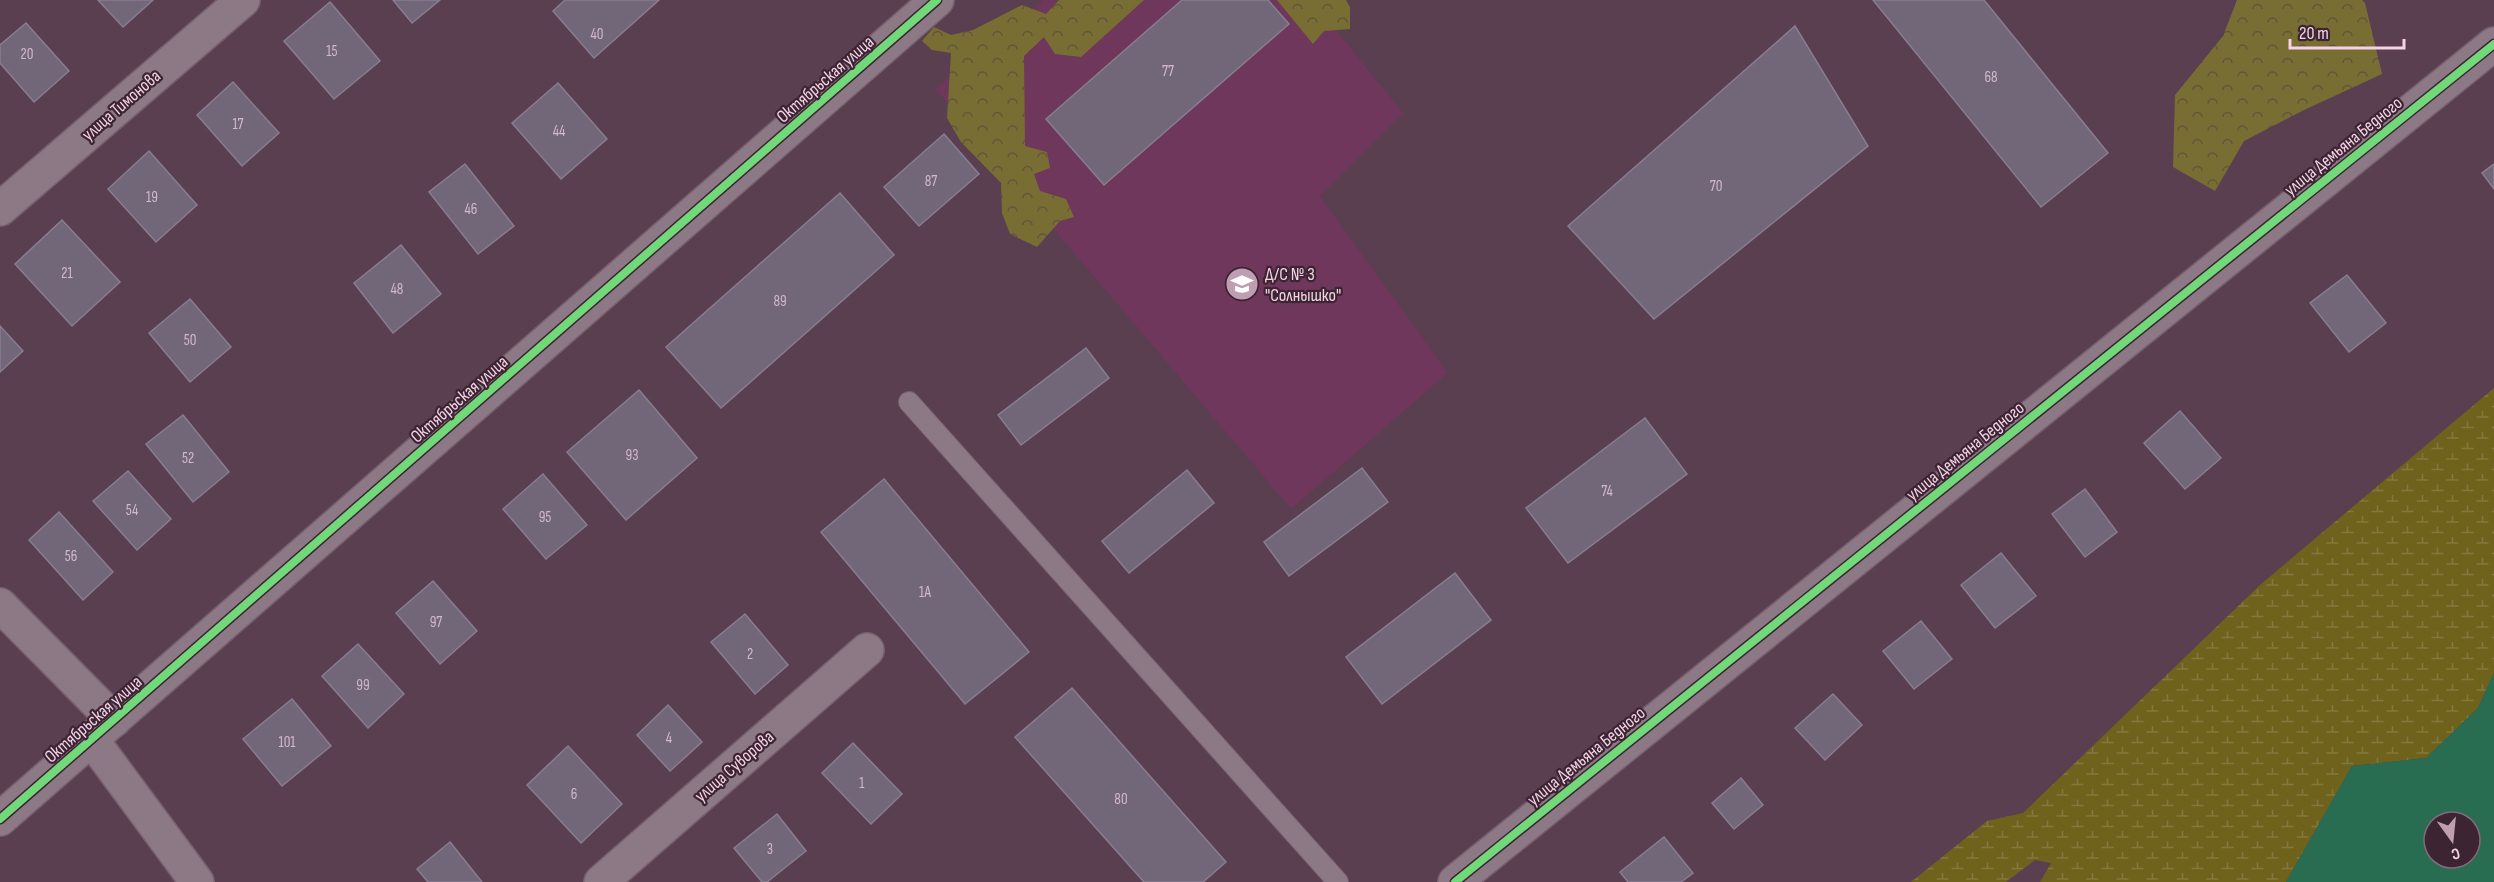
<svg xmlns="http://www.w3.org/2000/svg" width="2494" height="882" font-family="'Sofia Sans Condensed',sans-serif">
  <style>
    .built { fill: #6e375b }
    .forest { fill: url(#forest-crowns) }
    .wetland { fill: url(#wetland-marsh) }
    .water { fill: #286c51; fill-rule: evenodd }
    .building { fill: #726779; stroke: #887d90; stroke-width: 1.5 }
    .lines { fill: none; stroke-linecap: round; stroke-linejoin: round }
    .service-casing { stroke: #785f6e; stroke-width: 22 }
    .minor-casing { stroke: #785f6e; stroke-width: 36 }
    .tertiary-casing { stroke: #785f6e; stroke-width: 36 }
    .service { stroke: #8d7986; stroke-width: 20 }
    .minor { stroke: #8d7986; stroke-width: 33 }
    .tertiary { stroke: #8d7986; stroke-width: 33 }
    .cycleway-casing { stroke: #3c2433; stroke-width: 11 }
    .cycleway { stroke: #71d979; stroke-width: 8 }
    .labels { text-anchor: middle; stroke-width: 4.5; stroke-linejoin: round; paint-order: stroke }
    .number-label { font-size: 15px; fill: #d3b8ca }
    .street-label { font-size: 18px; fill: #f3d3e5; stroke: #3c2433 }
    .poi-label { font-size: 18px; fill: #f3d3e5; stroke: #3c2433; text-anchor: start }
  </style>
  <defs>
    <pattern id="forest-crowns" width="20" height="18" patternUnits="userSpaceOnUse" patternTransform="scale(1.5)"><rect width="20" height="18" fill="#786d32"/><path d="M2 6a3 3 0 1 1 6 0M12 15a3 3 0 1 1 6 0" fill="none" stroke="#60563c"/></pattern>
    <pattern id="wetland-marsh" width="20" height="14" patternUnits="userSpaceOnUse" patternTransform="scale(1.5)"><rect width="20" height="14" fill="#6e621c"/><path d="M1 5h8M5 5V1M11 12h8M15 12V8" fill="none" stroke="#83783d"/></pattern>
  </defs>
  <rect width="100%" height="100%" fill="#5a3f50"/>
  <path class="built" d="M 1043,0 L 1312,0 L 1403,113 L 1320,196 L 1448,373 L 1291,509 L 935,89 Z"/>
  <g class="forest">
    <path d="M 1059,0 L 1144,0 L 1081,57 L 1055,54 L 1044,37 L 1024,56 L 1025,146 L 1047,152 L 1050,168 L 1034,174 L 1040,191 L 1066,199 L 1074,217 L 1060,221 L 1037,247 L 1010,234 L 1002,213 L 1001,183 L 961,142 L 947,118 L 951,53 L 932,50 L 922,41 L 934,27 L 951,35 L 973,30 L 1022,5 L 1046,14 Z"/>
    <path d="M 1277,0 L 1346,0 L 1350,7 L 1350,29 L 1324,31 L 1313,44 Z"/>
    <path d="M 2237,0 L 2362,0 L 2365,3 L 2382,74 L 2302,111 L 2244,141 L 2215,191 L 2173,167 L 2175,95 L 2223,36 Z"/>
  </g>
  <path class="wetland" d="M 2494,388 L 2494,673 L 2478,708 L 2426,758 L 2352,766 L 2286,882 L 2040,882 L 2051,863 L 2035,860 L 2006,882 L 1911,882 L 1987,821 L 2023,813 L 2260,585 Z"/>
  <path class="water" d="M 2494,673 L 2494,882 L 2286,882 L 2352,766 L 2426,758 L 2478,708 ZM 2434,822 L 2470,822 L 2470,858 L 2434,858 Z"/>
  <g class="building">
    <path d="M 98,0 L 153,0 L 123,27 Z"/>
    <path d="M 393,0 L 440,0 L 412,23 Z"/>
    <path d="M 565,0 L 659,0 L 594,58 L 553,11 Z"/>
    <path d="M 1182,0 L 1268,0 L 1289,24 L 1104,185 L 1046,119 Z"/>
    <path d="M 1873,0 L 1984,0 L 2108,153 L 2041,207 Z"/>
    <path d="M 330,2 L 380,61 L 334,99 L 284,41 Z"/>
    <path d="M 26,23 L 69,71 L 34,102 L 0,63 L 0,45 Z"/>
    <path d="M 1795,26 L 1868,146 L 1654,319 L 1568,226 Z"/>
    <path d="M 233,82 L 279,133 L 242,166 L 197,115 Z"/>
    <path d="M 558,83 L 607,139 L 561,179 L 512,123 Z"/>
    <path d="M 944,134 L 979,174 L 919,226 L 884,187 Z"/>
    <path d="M 149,151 L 197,205 L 156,242 L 108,189 Z"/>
    <path d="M 465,164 L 514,226 L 478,254 L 429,192 Z"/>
    <path d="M 2494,164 L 2494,189 L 2482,173 Z"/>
    <path d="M 840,193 L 894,255 L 721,408 L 666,347 Z"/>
    <path d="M 62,220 L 120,282 L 72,326 L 15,264 Z"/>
    <path d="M 401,245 L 441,294 L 393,333 L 354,283 Z"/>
    <path d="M 2347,275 L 2386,323 L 2349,352 L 2310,303 Z"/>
    <path d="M 190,299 L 231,347 L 190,382 L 149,333 Z"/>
    <path d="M 0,326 L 23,351 L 0,372 Z"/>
    <path d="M 1086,348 L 1109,378 L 1021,445 L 998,415 Z"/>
    <path d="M 639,390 L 697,458 L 626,520 L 567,452 Z"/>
    <path d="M 2180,411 L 2221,458 L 2185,489 L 2144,443 Z"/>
    <path d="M 183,415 L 229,472 L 193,502 L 146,444 Z"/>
    <path d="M 1645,418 L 1687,474 L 1568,563 L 1526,508 Z"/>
    <path d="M 1362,468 L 1388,502 L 1289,576 L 1264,542 Z"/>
    <path d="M 1187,470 L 1214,503 L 1129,573 L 1102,541 Z"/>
    <path d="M 128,471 L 171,519 L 137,550 L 93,501 Z"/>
    <path d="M 543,474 L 587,525 L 546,559 L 503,509 Z"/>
    <path d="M 884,479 L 1029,652 L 965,704 L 821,532 Z"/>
    <path d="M 2085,489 L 2117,532 L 2085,557 L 2052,514 Z"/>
    <path d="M 59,512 L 113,572 L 83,600 L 29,540 Z"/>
    <path d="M 2001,553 L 2036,596 L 1995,628 L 1961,585 Z"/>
    <path d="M 1455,573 L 1491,620 L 1382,704 L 1346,657 Z"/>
    <path d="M 433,581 L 477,631 L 440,664 L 396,613 Z"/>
    <path d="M 745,614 L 788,665 L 755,694 L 711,642 Z"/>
    <path d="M 1921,621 L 1952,659 L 1914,689 L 1883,651 Z"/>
    <path d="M 358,644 L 404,694 L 368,728 L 322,676 Z"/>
    <path d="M 1072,688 L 1226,862 L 1203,882 L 1144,882 L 1015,737 Z"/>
    <path d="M 1833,694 L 1862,725 L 1825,760 L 1795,728 Z"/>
    <path d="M 292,699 L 331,746 L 282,786 L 243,739 Z"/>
    <path d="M 668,705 L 702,742 L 670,771 L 637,735 Z"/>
    <path d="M 853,743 L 902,794 L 871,824 L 822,773 Z"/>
    <path d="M 568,746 L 622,804 L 581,843 L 527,785 Z"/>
    <path d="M 1741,778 L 1763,805 L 1734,829 L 1712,803 Z"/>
    <path d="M 777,814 L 806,851 L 767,882 L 762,882 L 734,848 Z"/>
    <path d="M 1664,837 L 1693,873 L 1681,882 L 1628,882 L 1620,872 Z"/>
    <path d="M 450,842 L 482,882 L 428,882 L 417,869 Z"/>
  </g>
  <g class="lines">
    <defs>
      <path id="service" d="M 909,402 L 1338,882"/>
      <g id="minor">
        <path d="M 0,209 L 243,0"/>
        <path d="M 0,605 L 114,720"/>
        <path d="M 92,740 L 197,882"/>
        <path d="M 601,882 L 867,650"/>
        <path d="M 1455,882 L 2494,44"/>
      </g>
      <path id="tertiary" d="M 0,819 L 937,0"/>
    </defs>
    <use href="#service" class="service-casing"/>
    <use href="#minor" class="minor-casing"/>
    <use href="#tertiary" class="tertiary-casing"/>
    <use href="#service" class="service"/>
    <use href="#minor" class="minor"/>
    <use href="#tertiary" class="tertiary"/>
    <defs>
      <g id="cycleway">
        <path d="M 0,819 L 937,0"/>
        <path d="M 1455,882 L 2494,44"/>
      </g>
    </defs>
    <use href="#cycleway" class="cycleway-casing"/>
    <use href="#cycleway" class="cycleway"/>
  </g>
  <defs>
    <symbol id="school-disc" viewBox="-11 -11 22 22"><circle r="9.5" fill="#bd9fb1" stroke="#3c2433"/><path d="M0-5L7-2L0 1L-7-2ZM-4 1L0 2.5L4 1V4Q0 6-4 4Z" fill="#fff"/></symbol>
  </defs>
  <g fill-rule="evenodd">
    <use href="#school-disc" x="1223" y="265" width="38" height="38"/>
  </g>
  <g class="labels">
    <g class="number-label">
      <text x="597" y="39">40</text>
      <text x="332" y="56">15</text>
      <text x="27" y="59">20</text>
      <text x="1168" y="76">77</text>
      <text x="1991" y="82">68</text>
      <text x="238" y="129">17</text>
      <text x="559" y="136">44</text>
      <text x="931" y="186">87</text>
      <text x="1716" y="191">70</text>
      <text x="152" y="202">19</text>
      <text x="471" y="214">46</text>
      <text x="67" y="278">21</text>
      <text x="397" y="294">48</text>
      <text x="780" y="306">89</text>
      <text x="190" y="345">50</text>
      <text x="632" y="460">93</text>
      <text x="188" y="463">52</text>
      <text x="1607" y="496">74</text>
      <text x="132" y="515">54</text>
      <text x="545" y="522">95</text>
      <text x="71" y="561">56</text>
      <text x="925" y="597">1А</text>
      <text x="436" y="627">97</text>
      <text x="750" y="659">2</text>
      <text x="363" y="690">99</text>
      <text x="669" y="743">4</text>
      <text x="287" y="747">101</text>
      <text x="862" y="788">1</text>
      <text x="574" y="799">6</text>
      <text x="1121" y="804">80</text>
      <text x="770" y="854">3</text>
    </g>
    <g class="street-label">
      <text transform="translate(825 79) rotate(-41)" y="6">Октябрьская улица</text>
      <text transform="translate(121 105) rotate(-41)" y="6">улица Тимонова</text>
      <text transform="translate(2343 146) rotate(-39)" y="6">улица Демьяна Бедного</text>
      <text transform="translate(459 399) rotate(-41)" y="6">Октябрьская улица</text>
      <text transform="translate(1965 451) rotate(-39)" y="6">улица Демьяна Бедного</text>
      <text transform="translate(93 719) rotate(-41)" y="6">Октябрьская улица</text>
      <text transform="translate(1586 756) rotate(-39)" y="6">улица Демьяна Бедного</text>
      <text transform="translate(734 766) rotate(-41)" y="6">улица Суворова</text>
    </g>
    <g class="poi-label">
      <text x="1265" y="280">Д/С № 3<tspan x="1265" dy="21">"Солнышко"</tspan></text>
    </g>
  </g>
  <g transform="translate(2452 840) rotate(165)"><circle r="28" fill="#3c2433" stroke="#856a7a" stroke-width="1.5"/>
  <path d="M0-4.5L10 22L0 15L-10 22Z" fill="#bd9fb1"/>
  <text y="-9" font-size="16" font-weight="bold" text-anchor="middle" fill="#f3d3e5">С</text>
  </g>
  <path d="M2290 39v9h114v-9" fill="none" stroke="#f3d3e5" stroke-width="3"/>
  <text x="2299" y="39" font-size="18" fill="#f3d3e5" stroke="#3c2433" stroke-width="4.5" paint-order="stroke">20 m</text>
</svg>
